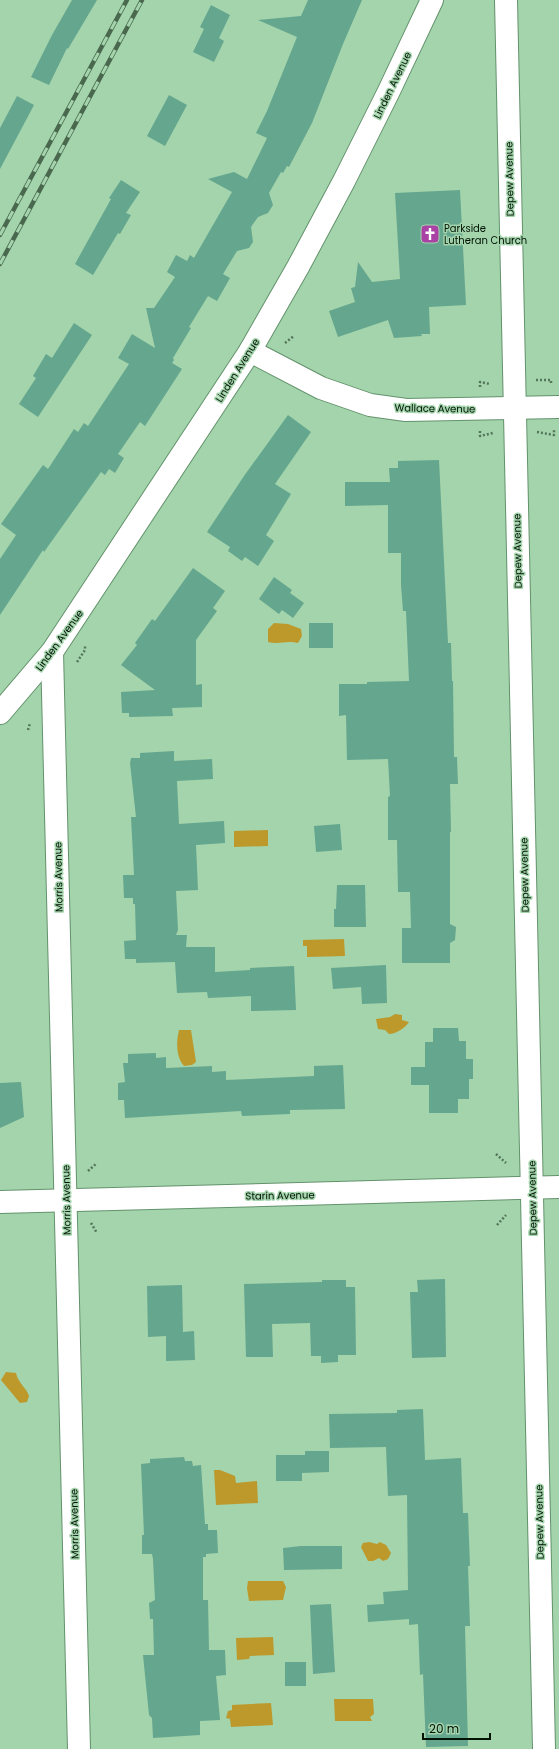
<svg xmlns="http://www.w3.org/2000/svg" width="559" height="1749" font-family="Poppins,sans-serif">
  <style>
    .water { fill: #bd992c }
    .building { fill: #65a68f }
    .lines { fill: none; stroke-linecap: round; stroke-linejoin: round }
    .minor-casing { stroke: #63926c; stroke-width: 24 }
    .path { stroke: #54755a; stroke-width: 2.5; stroke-dasharray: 2 2; stroke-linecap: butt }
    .minor { stroke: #fff; stroke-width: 22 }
    .rail-casing { stroke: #49684e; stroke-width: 4.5 }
    .rail { stroke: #a3d4ab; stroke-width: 3; stroke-dasharray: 9; stroke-linecap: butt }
    .labels { text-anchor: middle; stroke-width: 3; stroke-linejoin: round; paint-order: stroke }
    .street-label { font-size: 10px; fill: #021205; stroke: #a3d4ab }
    .poi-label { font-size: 10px; fill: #021205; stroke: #a3d4ab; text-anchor: start }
  </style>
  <rect width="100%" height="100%" fill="#a3d4ab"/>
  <g class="water">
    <path d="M 274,623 L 288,624 L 301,629 L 302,636 L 298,643 C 285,640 280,645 268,642 L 268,629 Z"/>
    <path d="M 268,830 L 268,846 L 234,847 L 234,831 Z"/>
    <path d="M 344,939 L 345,956 L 307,957 L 307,946 L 303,946 L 303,940 Z"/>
    <path d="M 395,1014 L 402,1015 L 402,1020 L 409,1022 C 405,1028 396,1034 389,1034 L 385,1030 L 378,1029 L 376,1019 L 390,1017 Z"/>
    <path d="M 179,1030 L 191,1030 L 196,1062 L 192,1065 L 184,1066 C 176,1058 176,1041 179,1030 Z"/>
    <path d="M 6,1372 L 16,1373 C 18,1383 26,1387 29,1396 L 27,1402 L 20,1403 L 1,1380 Z"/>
    <path d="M 214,1470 L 220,1470 L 235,1476 L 236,1483 L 257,1481 L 258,1503 L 216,1505 Z"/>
    <path d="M 369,1542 L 377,1544 L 380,1542 L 386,1545 L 391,1553 L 388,1559 L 383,1561 L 379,1558 L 373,1561 L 368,1561 L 361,1547 L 363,1543 Z"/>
    <path d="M 248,1581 L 283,1581 L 286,1587 L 283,1600 L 249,1601 L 247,1588 Z"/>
    <path d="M 273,1637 L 274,1655 L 250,1656 L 249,1659 L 237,1660 L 236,1638 Z"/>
    <path d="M 334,1699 L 373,1699 L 374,1714 L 370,1717 L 372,1721 L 335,1721 Z"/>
    <path d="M 271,1703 L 273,1725 L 231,1727 L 230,1719 L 226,1718 L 228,1711 L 232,1710 L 232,1705 Z"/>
  </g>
  <g class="building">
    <path d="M 72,0 L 97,0 L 68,49 L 67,48 L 49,85 L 31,77 L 52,35 Z"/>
    <path d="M 308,0 L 362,0 L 343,44 L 312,123 L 289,167 L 287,166 L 283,173 L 281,172 L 269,193 L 273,205 L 268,213 L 258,217 L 251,227 L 253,242 L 249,248 L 237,251 L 223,274 L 230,278 L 217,301 L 208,296 L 189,327 L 191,328 L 173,358 L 174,360 L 172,363 L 182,369 L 145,426 L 140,422 L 118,454 L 124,458 L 115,473 L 109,469 L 105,475 L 101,472 L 44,552 L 43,550 L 0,615 L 0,559 L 16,535 L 1,524 L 43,465 L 48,469 L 74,429 L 78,432 L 84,423 L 88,426 L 129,364 L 118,358 L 132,334 L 155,348 L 146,308 L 154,308 L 175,277 L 167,272 L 176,255 L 187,261 L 190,255 L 194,258 L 232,192 L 208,179 L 234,172 L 247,179 L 267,138 L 256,133 L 267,111 L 297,37 L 258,20 L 301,16 Z"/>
    <path d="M 211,5 L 230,15 L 219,38 L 224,41 L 214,62 L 193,52 L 204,29 L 200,27 Z"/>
    <path d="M 169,95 L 187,105 L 165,146 L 147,136 Z"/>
    <path d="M 17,96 L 34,105 L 0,169 L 0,128 Z"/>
    <path d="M 121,180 L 140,192 L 126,213 L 131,215 L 120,234 L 118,233 L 93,275 L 75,264 L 111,199 L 109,198 Z"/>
    <path d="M 460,190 L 466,305 L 429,307 L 430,334 L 421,334 L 422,336 L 394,338 L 388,320 L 338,337 L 329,311 L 355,302 L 351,288 L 355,287 L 358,262 L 372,282 L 400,279 L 395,193 Z"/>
    <path d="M 74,323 L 92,335 L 38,417 L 19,404 L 36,378 L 33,376 L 46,354 L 52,358 Z"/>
    <path d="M 288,415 L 311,432 L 275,484 L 291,494 L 266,535 L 274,541 L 258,566 L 245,557 L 242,561 L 228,551 L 230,547 L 207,532 L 244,476 Z"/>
    <path d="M 439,460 L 448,643 L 451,643 L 452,681 L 453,681 L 454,757 L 457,757 L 458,784 L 450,784 L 451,832 L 450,832 L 450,924 L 456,927 L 455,940 L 450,943 L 450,963 L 402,963 L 402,928 L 411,928 L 410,892 L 398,892 L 397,840 L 388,840 L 388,797 L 390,796 L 388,759 L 347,760 L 346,715 L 339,716 L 339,684 L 367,684 L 367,682 L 409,681 L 406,611 L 403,611 L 401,585 L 401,553 L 388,553 L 388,505 L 345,506 L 345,482 L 390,482 L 389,468 L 398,468 L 398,461 Z"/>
    <path d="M 193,568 L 225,591 L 213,608 L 217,611 L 196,640 L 196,685 L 202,684 L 202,707 L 172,708 L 173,716 L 129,717 L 129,713 L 122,713 L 121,692 L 155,690 L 121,665 L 137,645 L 135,643 L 152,619 L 155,621 Z"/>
    <path d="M 274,577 L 292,590 L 290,593 L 304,603 L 293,618 L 282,610 L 279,614 L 259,599 Z"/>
    <rect x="309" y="623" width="24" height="25"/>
    <path d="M 174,751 L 174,761 L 212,759 L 213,779 L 177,781 L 179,824 L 224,821 L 225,843 L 196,845 L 198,890 L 176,891 L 178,930 L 176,935 L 187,935 L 186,947 L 215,947 L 215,972 L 250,970 L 250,968 L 294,966 L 296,1010 L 251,1011 L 251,996 L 208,998 L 207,992 L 177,993 L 175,962 L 136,963 L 136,959 L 125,959 L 124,941 L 136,940 L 135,904 L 133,904 L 133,898 L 124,898 L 123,875 L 134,875 L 131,817 L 136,817 L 130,763 L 131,758 L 140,758 L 140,753 Z"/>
    <path d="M 340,824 L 342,850 L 316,852 L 314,826 Z"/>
    <path d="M 337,885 L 365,885 L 366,927 L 334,927 L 334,909 L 336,909 Z"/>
    <path d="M 386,965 L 387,1003 L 362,1004 L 361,987 L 333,989 L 331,968 Z"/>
    <path d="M 433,1028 L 458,1028 L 459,1041 L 466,1041 L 466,1059 L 473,1059 L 473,1079 L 469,1079 L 469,1099 L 458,1099 L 458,1113 L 429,1113 L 429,1085 L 411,1085 L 411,1067 L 425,1067 L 425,1042 L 433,1042 Z"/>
    <path d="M 156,1053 L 156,1058 L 166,1057 L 166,1068 L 212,1066 L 212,1072 L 226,1071 L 226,1080 L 314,1076 L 314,1066 L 343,1065 L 345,1109 L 290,1110 L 290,1114 L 242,1116 L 241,1111 L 125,1118 L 124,1100 L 118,1100 L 118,1083 L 125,1082 L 123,1063 L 128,1063 L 128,1054 Z"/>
    <path d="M 21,1082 L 24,1117 L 0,1128 L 0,1083 Z"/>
    <path d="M 445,1279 L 446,1357 L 412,1358 L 410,1292 L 418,1292 L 417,1280 Z"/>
    <path d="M 322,1280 L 346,1280 L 346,1287 L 355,1287 L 356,1355 L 338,1355 L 338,1362 L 321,1363 L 321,1356 L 311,1356 L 310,1323 L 272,1324 L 273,1357 L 246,1357 L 244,1284 L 322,1282 Z"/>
    <path d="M 182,1285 L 183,1332 L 194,1331 L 195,1360 L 166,1361 L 166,1336 L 148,1337 L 147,1286 Z"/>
    <path d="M 423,1409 L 425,1460 L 461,1458 L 463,1513 L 468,1513 L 470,1566 L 468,1566 L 470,1626 L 465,1626 L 468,1746 L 426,1747 L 423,1674 L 420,1675 L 418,1624 L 409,1625 L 409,1619 L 368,1622 L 367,1605 L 384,1604 L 383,1592 L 408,1590 L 407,1495 L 388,1496 L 386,1447 L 330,1448 L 329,1414 L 397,1413 L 397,1410 Z"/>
    <path d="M 305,1451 L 329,1451 L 329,1472 L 302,1473 L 302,1481 L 276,1481 L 276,1455 L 305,1455 Z"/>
    <path d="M 184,1457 L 185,1461 L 192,1461 L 193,1466 L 201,1465 L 205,1524 L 208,1524 L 208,1530 L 217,1530 L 218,1553 L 206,1554 L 206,1557 L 203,1557 L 203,1600 L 208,1600 L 209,1650 L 225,1650 L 226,1675 L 216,1676 L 220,1720 L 200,1721 L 200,1735 L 153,1738 L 152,1718 L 149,1715 L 143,1655 L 154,1655 L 153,1619 L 150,1619 L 149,1603 L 155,1600 L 153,1559 L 152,1554 L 142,1554 L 142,1535 L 144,1535 L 141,1464 L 150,1463 L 150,1459 Z"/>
    <path d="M 301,1546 L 342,1546 L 342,1569 L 284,1570 L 283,1548 Z"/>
    <path d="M 331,1604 L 335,1672 L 313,1674 L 310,1605 Z"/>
    <rect x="285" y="1662" width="21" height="24"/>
  </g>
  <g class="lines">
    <defs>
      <g id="minor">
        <path d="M 506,0 L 544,1749"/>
        <path d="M 250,351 L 321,388 L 370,405 L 406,410 L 559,407"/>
        <path d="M 52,652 L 79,1749"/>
        <path d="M 0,713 L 52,652 L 250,351 L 298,267 L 344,181 L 388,93 L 432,0"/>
        <path d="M 0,1202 L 559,1187"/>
      </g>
    </defs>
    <use href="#minor" class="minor-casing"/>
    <g class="path">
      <path d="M 285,343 L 294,336"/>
      <path d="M 536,380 L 551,380 L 551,385"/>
      <path d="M 480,387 L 480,382 L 490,384"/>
      <path d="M 480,431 L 480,436 L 493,433"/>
      <path d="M 537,432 L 554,435 L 554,429"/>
      <path d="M 77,662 L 85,650 L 85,645"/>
      <path d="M 28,730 L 30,723"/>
      <path d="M 496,1154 L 506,1163"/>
      <path d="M 88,1171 L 97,1163"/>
      <path d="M 91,1223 L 97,1233"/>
      <path d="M 497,1225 L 506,1215"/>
    </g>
    <use href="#minor" class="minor"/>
    <defs>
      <g id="rail">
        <path d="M 0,235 L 127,0"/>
        <path d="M 0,264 L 142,0"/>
      </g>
    </defs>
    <use href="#rail" class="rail-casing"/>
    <use href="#rail" class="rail"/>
  </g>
  <defs>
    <symbol id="church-square" viewBox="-11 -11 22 22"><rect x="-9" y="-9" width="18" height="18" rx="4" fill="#aa42a5" stroke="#a3d4ab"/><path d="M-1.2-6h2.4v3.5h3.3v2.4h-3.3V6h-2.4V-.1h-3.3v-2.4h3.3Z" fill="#fff"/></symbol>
  </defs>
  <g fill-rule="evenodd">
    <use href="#church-square" x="419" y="223" width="22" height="22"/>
  </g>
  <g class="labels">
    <g class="street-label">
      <text transform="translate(392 85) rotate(-64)" y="4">Linden Avenue</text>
      <text transform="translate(509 179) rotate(-91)" y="4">Depew Avenue</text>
      <text transform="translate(237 370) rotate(-58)" y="4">Linden Avenue</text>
      <text transform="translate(435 408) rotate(1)" y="4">Wallace Avenue</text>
      <text transform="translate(517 551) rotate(-91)" y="4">Depew Avenue</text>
      <text transform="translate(59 640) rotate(-54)" y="4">Linden Avenue</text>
      <text transform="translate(524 875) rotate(-91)" y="4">Depew Avenue</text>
      <text transform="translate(58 877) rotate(-91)" y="4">Morris Avenue</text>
      <text transform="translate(280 1195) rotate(-1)" y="4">Starin Avenue</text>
      <text transform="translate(532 1198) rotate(-91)" y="4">Depew Avenue</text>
      <text transform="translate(66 1200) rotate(-91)" y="4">Morris Avenue</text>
      <text transform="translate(539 1522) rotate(-91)" y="4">Depew Avenue</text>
      <text transform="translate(74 1524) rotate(-91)" y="4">Morris Avenue</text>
    </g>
    <g class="poi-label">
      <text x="444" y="232">Parkside<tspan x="444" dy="12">Lutheran Church</tspan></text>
    </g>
  </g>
  <path d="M423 1733v6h67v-6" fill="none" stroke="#021205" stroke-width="2"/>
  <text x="429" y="1733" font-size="12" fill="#021205" stroke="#a3d4ab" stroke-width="3" paint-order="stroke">20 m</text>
</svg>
